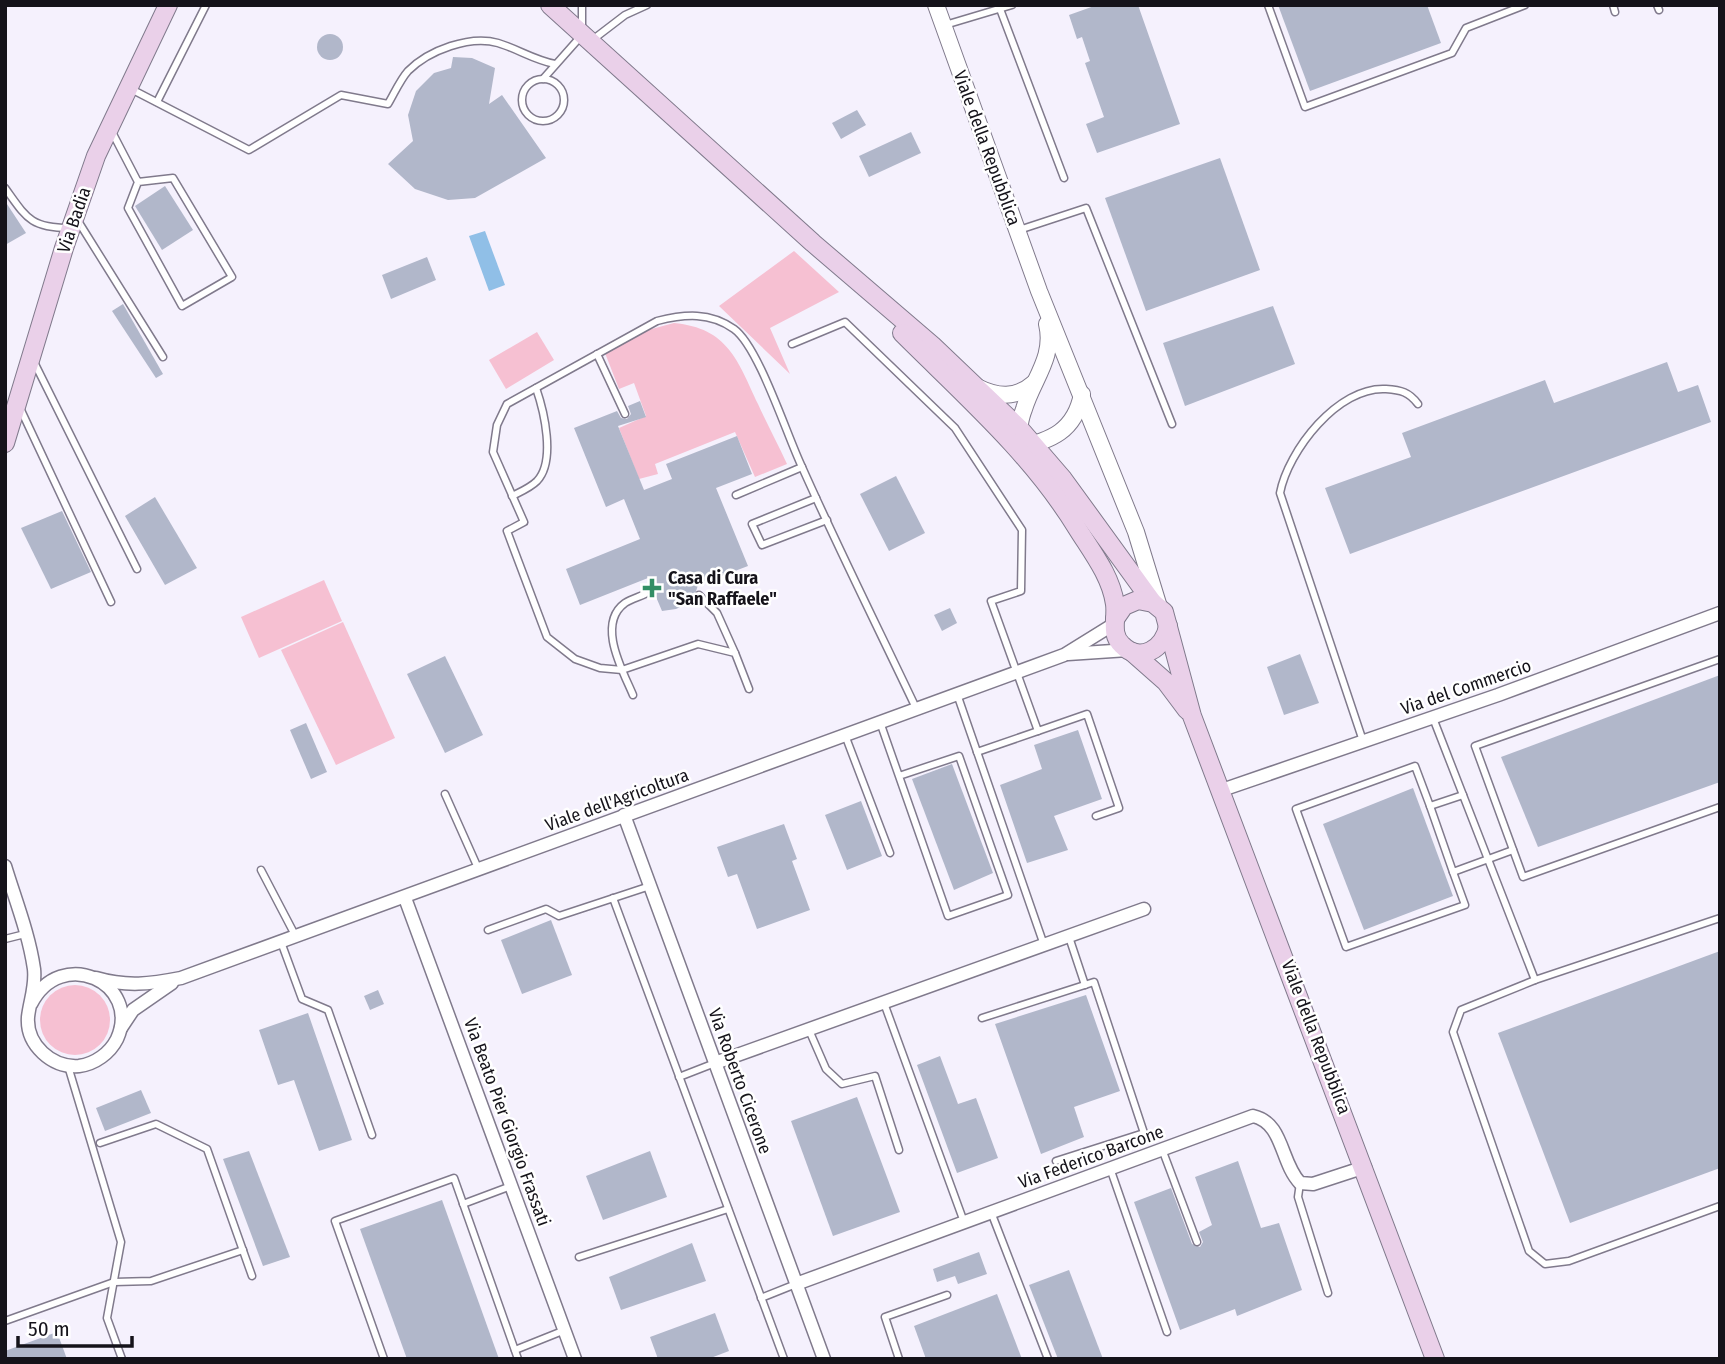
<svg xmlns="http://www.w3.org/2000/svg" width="1725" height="1364" font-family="'Fira Sans Condensed',sans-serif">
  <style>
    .green { fill: #f6c0d2 }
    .water { fill: #90bfe7 }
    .building { fill: #b1b7ca }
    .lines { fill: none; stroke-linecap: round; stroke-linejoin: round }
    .service-casing { stroke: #807a8c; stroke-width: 9 }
    .minor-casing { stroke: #807a8c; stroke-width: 15 }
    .tertiary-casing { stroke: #807a8c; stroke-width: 18 }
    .secondary-casing { stroke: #807a8c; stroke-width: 20 }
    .service { stroke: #fff; stroke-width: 6 }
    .minor { stroke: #fff; stroke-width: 12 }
    .tertiary { stroke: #fff; stroke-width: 16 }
    .secondary { stroke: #ead0e9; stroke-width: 18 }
    .poi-dot { fill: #328e65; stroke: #fff; stroke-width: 2.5 }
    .labels { text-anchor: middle; stroke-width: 5; stroke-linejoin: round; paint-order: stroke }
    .street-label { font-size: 18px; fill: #15131a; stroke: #fff }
    .poi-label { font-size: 18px; font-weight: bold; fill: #15131a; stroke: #fff; text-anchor: start }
  </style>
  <rect width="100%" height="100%" fill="#f5f1fd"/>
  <g class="green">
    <path d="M 794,251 L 839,292 L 770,328 L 790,374 L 719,306 Z"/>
    <path d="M 674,323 C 728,328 738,361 758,404 C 767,424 778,444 787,464 L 755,477 L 735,432 L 655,464 L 658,474 L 639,479 L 619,428 L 646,416 L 634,383 L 619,389 L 605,353 L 648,330 Z"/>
    <path d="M 537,332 L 554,360 L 506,389 L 489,360 Z"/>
    <path d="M 324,580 L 342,621 L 259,658 L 241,617 Z"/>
    <path d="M 343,622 L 395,738 L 336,765 L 281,650 Z"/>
    <circle cx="75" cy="1020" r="35"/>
  </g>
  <path class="water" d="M 485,231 L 505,285 L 489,291 L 469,236 Z"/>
  <g class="building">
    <path d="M 1097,5 L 1138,5 L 1180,124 L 1097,153 L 1086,124 L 1104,117 L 1085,63 L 1090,61 L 1082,37 L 1077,39 L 1069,15 Z"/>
    <path d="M 1278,5 L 1427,5 L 1441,43 L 1310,91 Z"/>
    <circle cx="330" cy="47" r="13"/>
    <path d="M 453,57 L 472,58 L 495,68 L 489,104 L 502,95 L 546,158 L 475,198 L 448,200 L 415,189 L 388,164 L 413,141 L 408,115 L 416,91 L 434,73 L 451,68 Z"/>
    <path d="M 857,110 L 866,125 L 841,139 L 832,123 Z"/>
    <path d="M 911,132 L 921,153 L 869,177 L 859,156 Z"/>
    <path d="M 1220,158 L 1260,270 L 1146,311 L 1105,198 Z"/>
    <path d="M 165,186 L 193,230 L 162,250 L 135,206 Z"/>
    <path d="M 5,201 L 26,233 L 5,245 Z"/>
    <path d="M 427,257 L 436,280 L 391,299 L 382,275 Z"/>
    <path d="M 123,304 L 163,374 L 156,378 L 112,311 Z"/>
    <path d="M 1273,306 L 1295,364 L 1185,406 L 1163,343 Z"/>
    <path d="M 1667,362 L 1678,392 L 1698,385 L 1711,422 L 1350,554 L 1325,488 L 1411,457 L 1402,433 L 1545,380 L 1554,403 Z"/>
    <path d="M 640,401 L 646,417 L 618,426 L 644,490 L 672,479 L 666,464 L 737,436 L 752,474 L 716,488 L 748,566 L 698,585 L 693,601 L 676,609 L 662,611 L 648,578 L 580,605 L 566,569 L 640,539 L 624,499 L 606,507 L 574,428 L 617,411 L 621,418 L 627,419 L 631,414 L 628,406 Z"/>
    <path d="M 896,476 L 925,533 L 889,551 L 860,494 Z"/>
    <path d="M 155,497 L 197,568 L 165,585 L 125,516 Z"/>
    <path d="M 62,511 L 91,572 L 51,589 L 21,528 Z"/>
    <path d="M 950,608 L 957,623 L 942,631 L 934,615 Z"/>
    <path d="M 1300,654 L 1319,703 L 1284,715 L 1267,667 Z"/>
    <path d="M 445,656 L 483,735 L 445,753 L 407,674 Z"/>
    <path d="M 1720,675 L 1720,782 L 1538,847 L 1501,757 Z"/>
    <path d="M 306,723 L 327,772 L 311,779 L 290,730 Z"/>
    <path d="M 1078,730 L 1102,799 L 1054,816 L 1068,850 L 1027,863 L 1000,785 L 1042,769 L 1034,745 Z"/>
    <path d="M 952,764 L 993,873 L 954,890 L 912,779 Z"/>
    <path d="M 1413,788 L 1453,896 L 1364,930 L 1323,824 Z"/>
    <path d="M 861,801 L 882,856 L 847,870 L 825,815 Z"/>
    <path d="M 784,824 L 797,859 L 792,861 L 810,910 L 757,929 L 737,874 L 728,877 L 717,847 Z"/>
    <path d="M 551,920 L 572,975 L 522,994 L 501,940 Z"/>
    <path d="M 1720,951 L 1720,1168 L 1570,1223 L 1498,1033 Z"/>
    <path d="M 378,990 L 384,1004 L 370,1010 L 364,996 Z"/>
    <path d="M 1086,995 L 1120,1091 L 1074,1107 L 1084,1137 L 1041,1154 L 995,1024 Z"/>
    <path d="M 308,1013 L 352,1140 L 319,1151 L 294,1080 L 278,1085 L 259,1030 Z"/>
    <path d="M 940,1056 L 958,1104 L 976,1098 L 998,1158 L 957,1173 L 917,1065 Z"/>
    <path d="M 141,1090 L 151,1113 L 105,1131 L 96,1108 Z"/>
    <path d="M 857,1097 L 900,1212 L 833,1236 L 791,1121 Z"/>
    <path d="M 249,1151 L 290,1257 L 263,1266 L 223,1159 Z"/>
    <path d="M 650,1151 L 667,1197 L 603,1220 L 586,1176 Z"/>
    <path d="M 1238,1161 L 1261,1228 L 1279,1223 L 1302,1290 L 1237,1316 L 1235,1309 L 1180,1330 L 1134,1202 L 1171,1188 L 1192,1244 L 1200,1247 L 1203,1242 L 1199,1232 L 1212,1225 L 1195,1177 Z"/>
    <path d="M 442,1200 L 499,1359 L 407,1359 L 360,1229 Z"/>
    <path d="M 692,1243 L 706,1281 L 621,1310 L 609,1277 Z"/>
    <path d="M 979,1252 L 987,1274 L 958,1284 L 955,1276 L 937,1282 L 933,1269 Z"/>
    <path d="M 1069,1270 L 1103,1359 L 1058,1359 L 1029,1285 Z"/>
    <path d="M 997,1294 L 1022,1359 L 926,1359 L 914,1326 Z"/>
    <path d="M 715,1313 L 729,1351 L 708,1359 L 658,1359 L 650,1337 Z"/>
    <path d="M 57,1332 L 67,1359 L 5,1359 L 5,1351 Z"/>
  </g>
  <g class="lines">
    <defs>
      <g id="service">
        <path d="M 1268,5 L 1305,107 L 1452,53 L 1466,28 L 1525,5"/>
        <path d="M 1613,5 L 1615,12"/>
        <path d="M 1657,5 L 1659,10"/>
        <path d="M 1000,9 L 1064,178"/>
        <path d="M 945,25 L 1012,5"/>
        <path d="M 591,41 L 625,15 L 647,5"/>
        <circle cx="543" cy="100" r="21"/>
        <path d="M 543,79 L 582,35 L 582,5"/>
        <path d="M 131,89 L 249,150 L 341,95 L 388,104 C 394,94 400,80 408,71 C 429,50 470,35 498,43 C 518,49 534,60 555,64"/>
        <path d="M 157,102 L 206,5"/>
        <path d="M 112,132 L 138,182 L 173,178 L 232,277 L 182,306 L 128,208 L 138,182"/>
        <path d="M 5,188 C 26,217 30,228 69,228"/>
        <path d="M 78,221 L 163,357"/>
        <path d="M 1019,230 L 1086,208 L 1172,424"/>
        <path d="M 792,344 L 845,322 L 955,428 L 1022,530 L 1021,591 L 991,601 L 1038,731 L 1087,714 L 1119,808 L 1096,816"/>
        <path d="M 597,354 L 625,414"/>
        <path d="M 34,362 L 137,569"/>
        <path d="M 20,408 L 111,602"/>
        <path d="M 736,495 L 802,467"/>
        <path d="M 512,496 C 520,492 530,488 537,481 C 556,461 544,411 536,388"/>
        <path d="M 816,498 L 752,524 L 762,545 L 827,520"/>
        <path d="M 699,595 L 717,613 L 735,653"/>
        <path d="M 1720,659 L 1475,746 L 1523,877 L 1720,807"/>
        <path d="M 749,689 L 735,653 L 698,644 L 622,670 L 600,668 L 575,659 L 547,637 L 507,531 L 524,522 L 493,452 L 497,425 L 507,404 L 657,321 C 685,314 710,312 734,329 C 759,347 787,436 802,467 C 838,548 878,628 916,708"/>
        <path d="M 957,694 L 1044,945"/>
        <path d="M 633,695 C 623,671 596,624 625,603 C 631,599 639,597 645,594"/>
        <path d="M 1433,718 L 1535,980"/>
        <path d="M 880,722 L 948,916 L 1008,895 L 959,756 L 899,776"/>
        <path d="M 845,735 L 890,853"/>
        <path d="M 1363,741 L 1280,493 C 1288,451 1338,386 1386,389 C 1401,390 1409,392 1418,404"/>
        <path d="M 977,752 L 1038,731"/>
        <path d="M 445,794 L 478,868"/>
        <path d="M 1430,806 L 1453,872 L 1513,850"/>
        <path d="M 261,870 L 295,935"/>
        <path d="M 1453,872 L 1465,905 L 1346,947 L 1296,809 L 1415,766 L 1430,806 L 1463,795"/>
        <path d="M 613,898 L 784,1359"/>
        <path d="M 1720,918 L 1535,980 L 1461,1010 L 1453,1032 L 1529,1251 L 1545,1264 L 1569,1261 L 1720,1206"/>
        <path d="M 488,930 L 546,909 L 559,916 L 650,886"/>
        <path d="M 1069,937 L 1085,985"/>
        <path d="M 5,939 L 25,934"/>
        <path d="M 281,942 L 302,999 L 328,1010 L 372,1135"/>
        <path d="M 884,1003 L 964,1222"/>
        <path d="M 982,1018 L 1094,982 L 1144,1133 L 1056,1161"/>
        <path d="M 809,1030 L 826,1069 L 842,1084 L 875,1076 L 899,1150"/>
        <path d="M 68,1066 L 121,1242 L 107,1318 L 122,1359"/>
        <path d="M 679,1077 L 715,1063"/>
        <path d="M 100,1143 L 156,1124 L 207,1149 L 252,1276"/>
        <path d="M 1162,1149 L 1197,1242"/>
        <path d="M 1110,1168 L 1167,1332"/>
        <path d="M 1300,1183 L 1298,1197 L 1328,1293"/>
        <path d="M 463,1204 L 511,1186"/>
        <path d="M 991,1212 L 1048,1359"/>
        <path d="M 579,1257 L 728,1209"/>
        <path d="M 761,1298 L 796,1284"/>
        <path d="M 5,1321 L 114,1282 L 151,1281 L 243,1250"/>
        <path d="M 515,1350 L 565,1330"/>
        <path d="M 384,1359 L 335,1221 L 454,1178 L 518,1359"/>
        <path d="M 899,1359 L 885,1317 L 947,1295"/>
      </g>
      <g id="minor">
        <path d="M 1068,654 L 1128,650"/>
        <path d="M 1222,790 L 1498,695 L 1720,613"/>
        <path d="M 624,815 L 824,1359"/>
        <path d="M 5,866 C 15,899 29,934 34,969 C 36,986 30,1000 28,1017 C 26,1045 52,1068 79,1066 C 95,1064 110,1053 117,1039 C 142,983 61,945 31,1004"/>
        <path d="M 405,898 L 575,1359"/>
        <path d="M 96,978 C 127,987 150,984 181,978 L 1064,655 L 1114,624"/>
        <path d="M 121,1028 L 133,1010 L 172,983"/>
        <path d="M 715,1063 L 1144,909"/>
        <path d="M 796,1284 L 1253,1116 C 1284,1123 1280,1162 1300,1183 L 1313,1184 L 1365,1167"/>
      </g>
      <g id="tertiary">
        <path d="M 936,5 L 1039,291 L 1136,532 L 1159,607"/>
        <path d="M 1047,324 C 1055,357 1033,379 1024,409 C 1019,421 1018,434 1017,448 C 1051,441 1075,431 1082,394"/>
        <path d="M 977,387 C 997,397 1016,399 1034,383"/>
      </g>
      <g id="secondary">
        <path d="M 550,5 L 813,243 L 932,345 L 1019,428 L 1063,479 L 1153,603"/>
        <path d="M 902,333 C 963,394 1031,453 1077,528 C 1092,552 1111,576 1115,604 C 1117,619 1110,634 1122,645 C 1140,664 1165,648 1168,626"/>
        <path d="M 5,443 L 64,248 L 96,156 L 168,5"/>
        <path d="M 1115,619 L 1124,606 L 1138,600 L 1153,603 L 1164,612 L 1192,716 L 1435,1359"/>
        <path d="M 1132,652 L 1166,682 L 1187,710"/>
      </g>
    </defs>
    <use href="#service" class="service-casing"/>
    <use href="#minor" class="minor-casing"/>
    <use href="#tertiary" class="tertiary-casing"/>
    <use href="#secondary" class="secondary-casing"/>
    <use href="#service" class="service"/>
    <use href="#minor" class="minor"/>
    <use href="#tertiary" class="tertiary"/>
    <use href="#secondary" class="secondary"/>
  </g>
  <path class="poi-dot" d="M648.5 577.5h7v7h7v7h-7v7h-7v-7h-7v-7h7z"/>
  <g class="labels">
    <g class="street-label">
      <text transform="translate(987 148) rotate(70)" y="6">Viale della Repubblica</text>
      <text transform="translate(74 220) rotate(-71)" y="6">Via Badia</text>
      <text transform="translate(1466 687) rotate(-19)" y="6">Via del Commercio</text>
      <text transform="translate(617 800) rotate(-20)" y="6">Viale dell'Agricoltura</text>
      <text transform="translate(1316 1037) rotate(69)" y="6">Viale della Repubblica</text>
      <text transform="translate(740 1081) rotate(70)" y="6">Via Roberto Cicerone</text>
      <text transform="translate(507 1122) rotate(70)" y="6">Via Beato Pier Giorgio Frassati</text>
      <text transform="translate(1091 1157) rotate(-20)" y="6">Via Federico Barcone</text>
    </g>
    <g class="poi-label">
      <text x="668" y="584">Casa di Cura<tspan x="668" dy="21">"San Raffaele"</tspan></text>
    </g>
  </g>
  <rect width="1725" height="1364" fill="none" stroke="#15131a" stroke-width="14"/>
  <path d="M18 1336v10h114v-10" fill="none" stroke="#15131a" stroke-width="3.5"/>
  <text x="28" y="1336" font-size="21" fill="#15131a" stroke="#ffffff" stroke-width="5" paint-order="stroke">50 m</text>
</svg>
